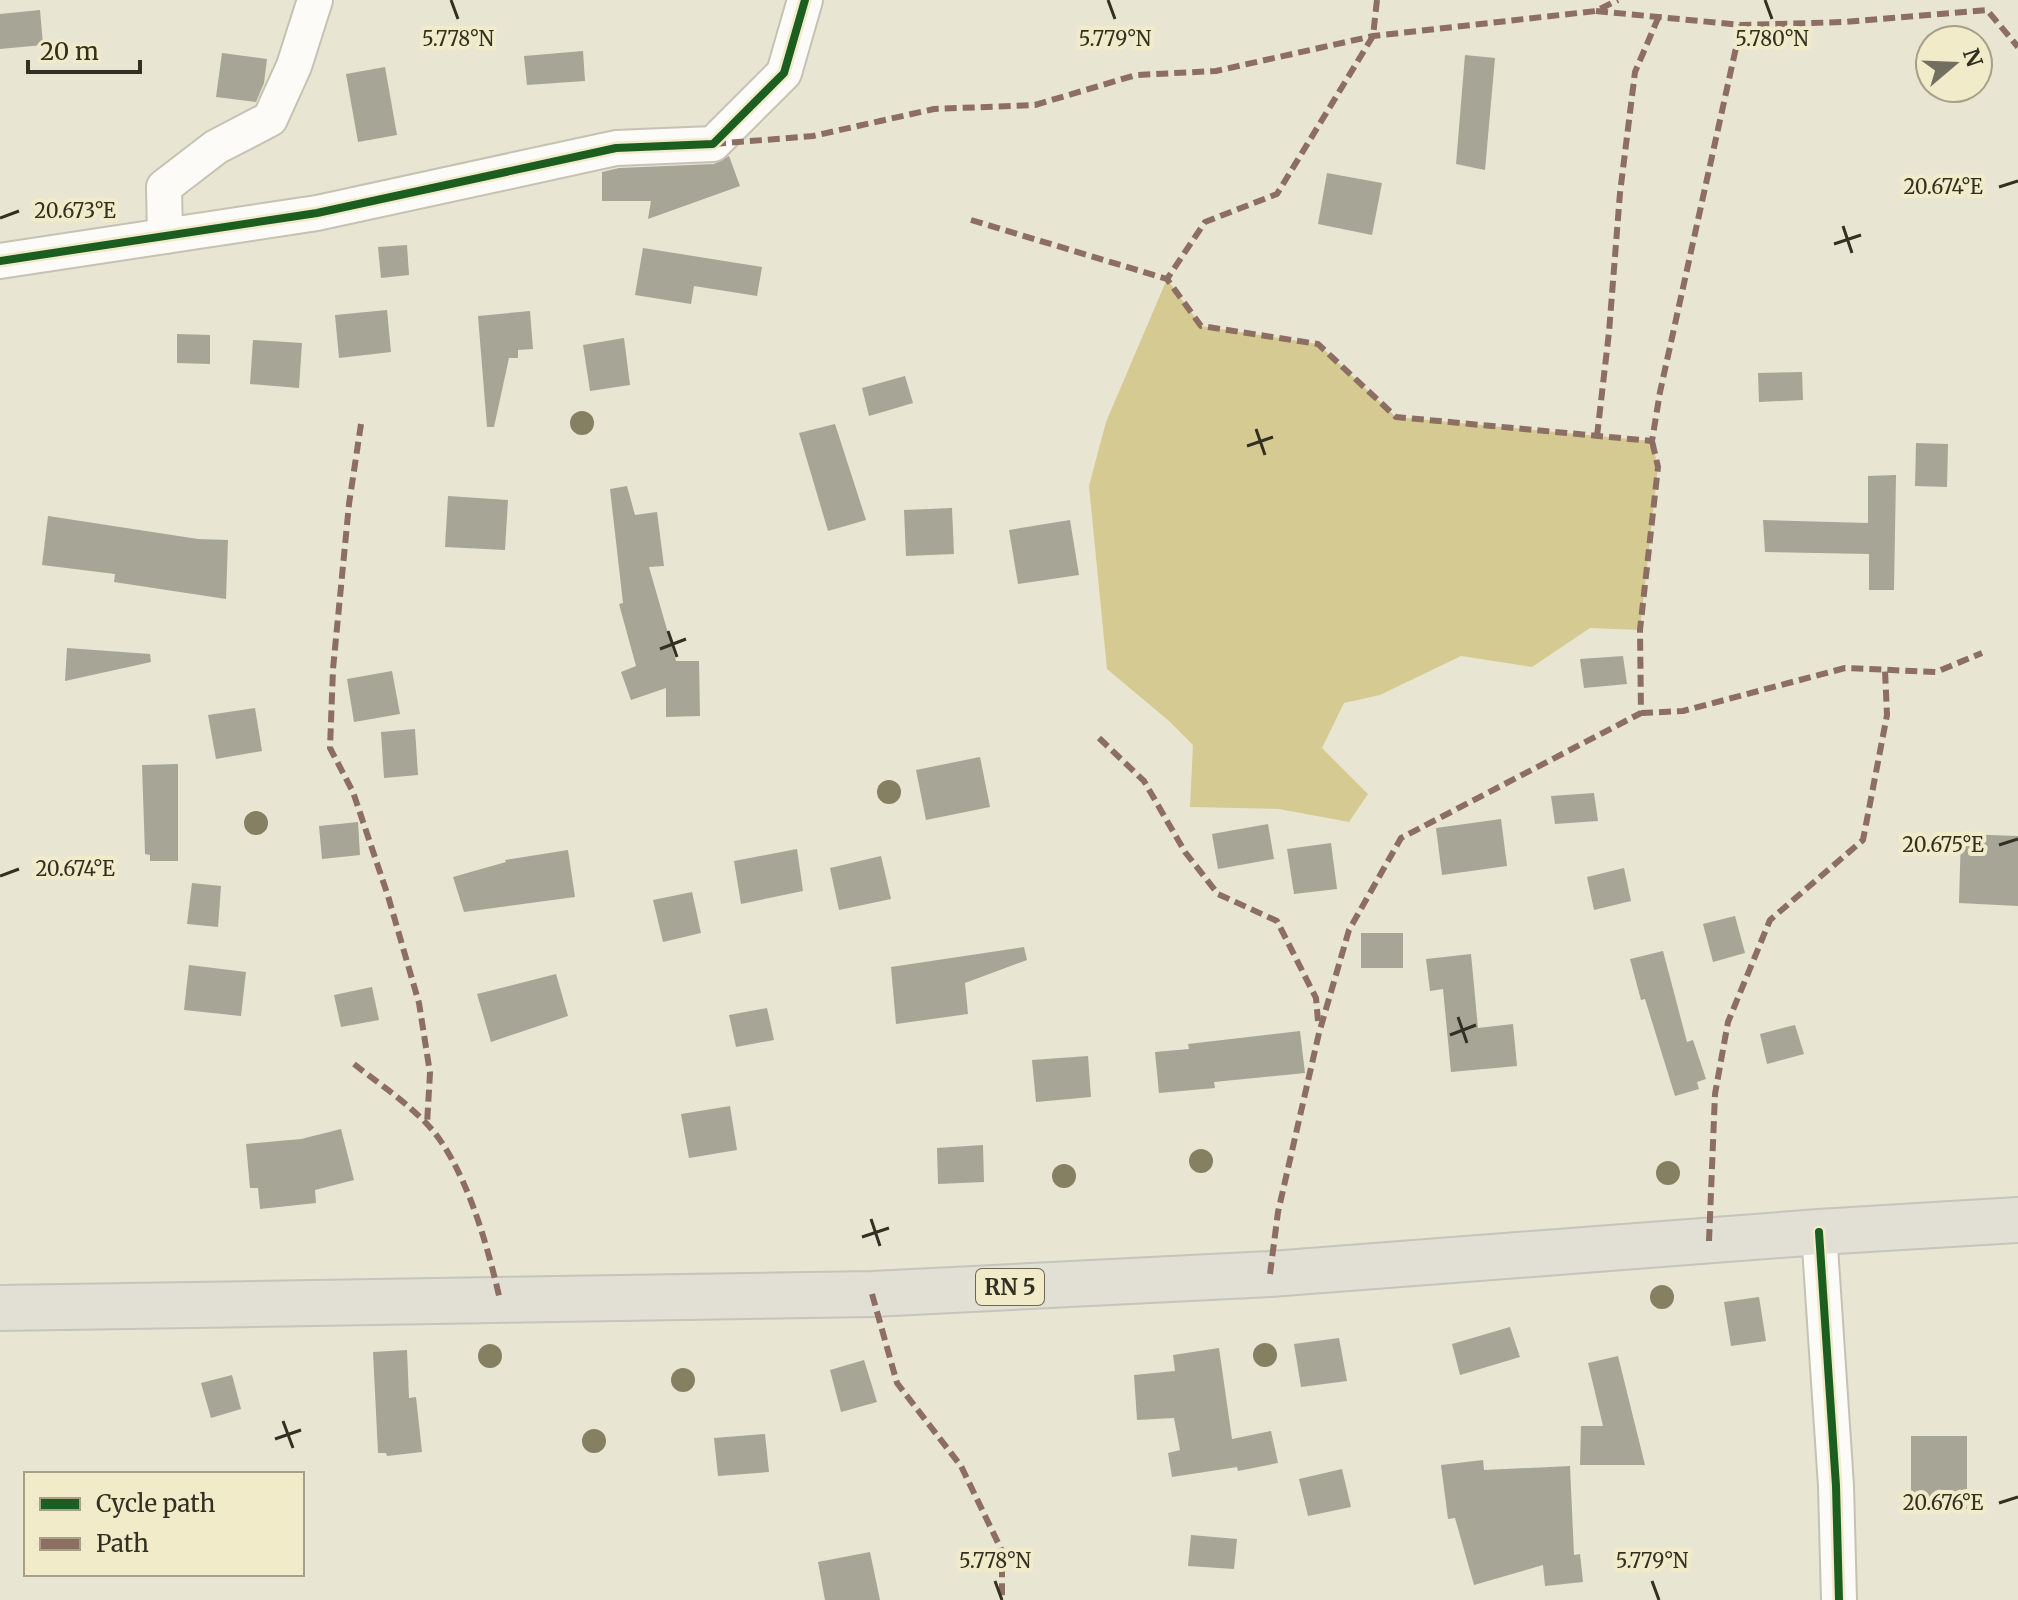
<svg xmlns="http://www.w3.org/2000/svg" width="2018" height="1600" font-family="Merriweather,serif">
  <style>
    .forest { fill: #d5cb92 }
    .building { fill: #a7a596 }
    .lines { fill: none; stroke-linecap: round; stroke-linejoin: round }
    .street-casing { stroke: #c5c2b4; stroke-width: 38 }
    .primary-casing { stroke: #c6c4bb; stroke-width: 48 }
    .street { stroke: #fcfbf8; stroke-width: 34 }
    .primary { stroke: #e2e0d4; stroke-width: 44 }
    .quiet { stroke: #8d6e63; stroke-width: 6; stroke-dasharray: 12 6; stroke-linecap: butt }
    .cycleway-casing { stroke: #f1ebc9; stroke-width: 13 }
    .cycleway { stroke: #1b5e20; stroke-width: 8 }
    .tree { fill: #868062 }
    .ticks { fill: none; stroke: #323023; stroke-width: 3 }
    .labels { text-anchor: middle; stroke-width: 8; stroke-linejoin: round; paint-order: stroke }
    .shield { fill: #f1ebc9; stroke: #6b6855; stroke-width: 2 }
    .shield-label { font-size: 22px; font-weight: bold; fill: #323023 }
    .ticks-label { font-size: 20px; text-anchor: middle; fill: #323023; stroke: #f1ebc9; stroke-width: 8; stroke-linejoin: round; paint-order: stroke }
  </style>
  <rect width="100%" height="100%" fill="#e8e5d2"/>
  <path class="forest" d="M 1167,279 L 1201,326 L 1318,344 L 1396,417 L 1652,441 L 1658,467 L 1640,630 L 1590,628 L 1532,667 L 1461,656 L 1380,695 L 1344,703 L 1322,748 L 1368,794 L 1349,822 L 1279,809 L 1190,807 L 1193,745 L 1169,721 L 1107,669 L 1089,486 L 1106,422 Z"/>
  <g class="building">
    <path d="M 40,10 L 43,45 L 0,49 L 0,14 Z"/>
    <path d="M 583,51 L 585,81 L 527,85 L 524,56 Z"/>
    <path d="M 222,53 L 267,59 L 264,83 L 256,102 L 216,97 Z"/>
    <path d="M 1465,55 L 1495,58 L 1485,170 L 1456,164 Z"/>
    <path d="M 385,67 L 397,135 L 358,142 L 346,74 Z"/>
    <path d="M 729,156 L 740,186 L 648,219 L 651,201 L 602,201 L 602,172 L 619,168 L 714,164 Z"/>
    <path d="M 1327,173 L 1382,183 L 1372,235 L 1318,224 Z"/>
    <path d="M 407,245 L 409,275 L 381,278 L 378,247 Z"/>
    <path d="M 643,248 L 762,267 L 757,296 L 694,286 L 691,304 L 635,295 Z"/>
    <path d="M 387,310 L 391,352 L 339,358 L 335,315 Z"/>
    <path d="M 530,311 L 533,349 L 518,350 L 518,358 L 509,358 L 494,427 L 487,427 L 478,316 Z"/>
    <path d="M 177,334 L 210,335 L 210,364 L 177,363 Z"/>
    <path d="M 624,338 L 630,385 L 590,391 L 583,345 Z"/>
    <path d="M 253,340 L 302,343 L 299,388 L 250,384 Z"/>
    <path d="M 1802,372 L 1803,400 L 1759,402 L 1758,373 Z"/>
    <path d="M 905,376 L 913,403 L 869,416 L 862,388 Z"/>
    <path d="M 835,424 L 866,520 L 828,531 L 799,433 Z"/>
    <path d="M 1916,443 L 1948,444 L 1947,487 L 1915,486 Z"/>
    <path d="M 1896,475 L 1894,590 L 1869,590 L 1869,554 L 1765,552 L 1763,520 L 1868,523 L 1868,476 Z"/>
    <path d="M 627,486 L 635,515 L 657,512 L 664,566 L 649,567 L 676,661 L 699,661 L 700,716 L 666,717 L 666,688 L 631,700 L 621,672 L 636,666 L 619,604 L 623,603 L 610,489 Z"/>
    <path d="M 448,496 L 508,500 L 505,550 L 445,547 Z"/>
    <path d="M 952,508 L 954,554 L 906,556 L 904,510 Z"/>
    <path d="M 48,516 L 198,539 L 228,540 L 226,599 L 114,582 L 115,574 L 42,565 Z"/>
    <path d="M 1070,520 L 1079,575 L 1018,584 L 1009,530 Z"/>
    <path d="M 67,648 L 150,654 L 151,662 L 65,681 Z"/>
    <path d="M 1623,656 L 1627,684 L 1584,688 L 1580,659 Z"/>
    <path d="M 392,671 L 400,714 L 354,722 L 347,679 Z"/>
    <path d="M 255,708 L 262,751 L 216,759 L 208,715 Z"/>
    <path d="M 415,729 L 418,775 L 384,778 L 381,732 Z"/>
    <path d="M 980,757 L 990,807 L 926,820 L 916,770 Z"/>
    <path d="M 178,764 L 178,861 L 150,861 L 150,855 L 145,854 L 142,765 Z"/>
    <path d="M 1594,793 L 1598,821 L 1555,824 L 1551,796 Z"/>
    <path d="M 1501,819 L 1507,866 L 1442,875 L 1436,828 Z"/>
    <path d="M 358,822 L 360,855 L 322,859 L 319,826 Z"/>
    <path d="M 1268,824 L 1274,859 L 1218,869 L 1212,834 Z"/>
    <path d="M 1961,834 L 2018,836 L 2018,906 L 1959,903 Z"/>
    <path d="M 1331,843 L 1337,889 L 1294,894 L 1287,849 Z"/>
    <path d="M 797,849 L 803,891 L 741,904 L 734,861 Z"/>
    <path d="M 568,850 L 575,897 L 464,912 L 453,877 L 506,862 L 505,860 Z"/>
    <path d="M 881,856 L 891,899 L 839,910 L 830,868 Z"/>
    <path d="M 1624,868 L 1631,901 L 1594,910 L 1587,877 Z"/>
    <path d="M 192,883 L 221,886 L 218,927 L 187,924 Z"/>
    <path d="M 692,892 L 701,933 L 663,942 L 653,900 Z"/>
    <path d="M 1735,916 L 1745,953 L 1713,962 L 1703,924 Z"/>
    <rect x="1361" y="933" width="42" height="35"/>
    <path d="M 1024,947 L 1027,960 L 965,983 L 968,1014 L 896,1024 L 891,967 Z"/>
    <path d="M 1663,951 L 1687,1042 L 1693,1040 L 1706,1079 L 1697,1082 L 1699,1089 L 1675,1096 L 1645,999 L 1641,1000 L 1630,959 Z"/>
    <path d="M 1471,954 L 1478,1028 L 1513,1024 L 1517,1066 L 1451,1072 L 1443,989 L 1430,991 L 1426,959 Z"/>
    <path d="M 189,965 L 246,972 L 241,1016 L 184,1010 Z"/>
    <path d="M 556,974 L 568,1016 L 491,1042 L 477,994 Z"/>
    <path d="M 372,987 L 379,1020 L 341,1027 L 334,995 Z"/>
    <path d="M 767,1008 L 774,1040 L 736,1047 L 729,1015 Z"/>
    <path d="M 1795,1025 L 1804,1054 L 1767,1064 L 1760,1034 Z"/>
    <path d="M 1300,1031 L 1305,1073 L 1214,1082 L 1215,1088 L 1159,1093 L 1155,1052 L 1189,1049 L 1188,1044 Z"/>
    <path d="M 1088,1056 L 1091,1097 L 1036,1102 L 1032,1060 Z"/>
    <path d="M 730,1106 L 737,1150 L 689,1158 L 681,1114 Z"/>
    <path d="M 341,1129 L 354,1180 L 315,1190 L 316,1203 L 260,1209 L 258,1188 L 250,1188 L 246,1144 L 301,1139 Z"/>
    <path d="M 983,1145 L 984,1182 L 938,1184 L 937,1148 Z"/>
    <path d="M 1759,1297 L 1766,1341 L 1731,1346 L 1724,1302 Z"/>
    <path d="M 1510,1327 L 1520,1357 L 1460,1375 L 1452,1344 Z"/>
    <path d="M 1339,1338 L 1347,1381 L 1301,1387 L 1294,1344 Z"/>
    <path d="M 1219,1348 L 1232,1439 L 1271,1431 L 1278,1463 L 1238,1471 L 1237,1467 L 1172,1477 L 1168,1453 L 1180,1450 L 1174,1418 L 1137,1420 L 1134,1375 L 1175,1371 L 1173,1355 Z"/>
    <path d="M 407,1350 L 409,1398 L 416,1397 L 422,1452 L 387,1456 L 386,1453 L 378,1453 L 373,1352 Z"/>
    <path d="M 1618,1356 L 1645,1465 L 1580,1465 L 1581,1426 L 1603,1426 L 1588,1363 Z"/>
    <path d="M 864,1360 L 877,1402 L 841,1412 L 830,1370 Z"/>
    <path d="M 232,1375 L 241,1409 L 211,1418 L 201,1383 Z"/>
    <path d="M 765,1434 L 769,1472 L 718,1476 L 714,1438 Z"/>
    <rect x="1911" y="1436" width="56" height="73"/>
    <path d="M 1483,1460 L 1484,1470 L 1570,1466 L 1574,1555 L 1580,1554 L 1583,1582 L 1545,1586 L 1543,1565 L 1474,1585 L 1455,1518 L 1448,1519 L 1441,1465 Z"/>
    <path d="M 1342,1469 L 1351,1507 L 1308,1516 L 1299,1479 Z"/>
    <path d="M 1191,1535 L 1237,1539 L 1234,1569 L 1188,1566 Z"/>
    <path d="M 870,1552 L 880,1600 L 825,1600 L 818,1562 Z"/>
  </g>
  <g class="lines">
    <defs>
      <g id="street">
        <path d="M 165,236 L 164,187 L 216,147 L 270,119 L 294,66 L 315,0"/>
        <path d="M 0,261 L 317,213 L 616,148 L 713,144 L 784,73 L 805,0"/>
        <path d="M 1819,1232 L 1836,1486 L 1839,1600"/>
      </g>
      <path id="primary" d="M 0,1308 L 872,1294 L 1270,1274 L 1819,1232 L 2018,1220"/>
    </defs>
    <use href="#street" class="street-casing"/>
    <use href="#primary" class="primary-casing"/>
    <use href="#street" class="street"/>
    <use href="#primary" class="primary"/>
    <g class="quiet">
      <path d="M 1377,0 L 1373,36 L 1277,194 L 1205,222 L 1167,279 L 1201,326 L 1318,344 L 1396,417 L 1652,441 L 1660,392 L 1741,25"/>
      <path d="M 1596,11 L 1741,25 L 1845,22 L 1987,10 L 2018,47"/>
      <path d="M 714,144 L 813,136 L 934,109 L 1035,105 L 1136,75 L 1216,71 L 1373,36 L 1596,11 L 1618,0"/>
      <path d="M 971,220 L 1167,279"/>
      <path d="M 361,424 L 349,504 L 333,669 L 330,748 L 353,792 L 388,896 L 419,1003 L 430,1073 L 427,1124"/>
      <path d="M 1597,436 L 1609,332 L 1620,193 L 1635,72 L 1659,16"/>
      <path d="M 1641,713 L 1683,711 L 1845,668 L 1936,672 L 1982,653"/>
      <path d="M 1099,738 L 1144,781 L 1185,852 L 1218,894 L 1277,921 L 1316,998 L 1318,1021"/>
      <path d="M 354,1064 C 378,1083 405,1101 426,1123 C 465,1163 488,1247 500,1300"/>
      <path d="M 1709,1241 L 1715,1094 L 1728,1022 L 1770,920 L 1863,840 L 1887,715 L 1885,670"/>
      <path d="M 1270,1274 L 1278,1212 L 1319,1033 L 1349,930 L 1401,838 L 1641,713 L 1640,630 L 1658,467 L 1652,441"/>
      <path d="M 872,1294 L 897,1383 L 961,1466 L 1002,1551 L 1002,1600"/>
    </g>
    <defs>
      <g id="cycleway">
        <path d="M 0,261 L 317,213 L 616,148 L 713,144 L 784,73 L 805,0"/>
        <path d="M 1819,1232 L 1836,1486 L 1839,1600"/>
      </g>
    </defs>
    <use href="#cycleway" class="cycleway-casing"/>
    <use href="#cycleway" class="cycleway"/>
  </g>
  <g class="tree">
    <circle cx="582" cy="423" r="12"/>
    <circle cx="889" cy="792" r="12"/>
    <circle cx="256" cy="823" r="12"/>
    <circle cx="1201" cy="1161" r="12"/>
    <circle cx="1668" cy="1173" r="12"/>
    <circle cx="1064" cy="1176" r="12"/>
    <circle cx="1662" cy="1297" r="12"/>
    <circle cx="1265" cy="1355" r="12"/>
    <circle cx="490" cy="1356" r="12"/>
    <circle cx="683" cy="1380" r="12"/>
    <circle cx="594" cy="1441" r="12"/>
  </g>
  <path class="ticks" d="M 451,0 L 458,19M 1108,0 L 1115,19M 1765,0 L 1772,19M 1999,187 L 2018,181M 0,218 L 19,211M 1843,226 L 1852,253M 1834,244 L 1861,235M 1256,429 L 1265,455M 1247,446 L 1273,437M 668,631 L 677,657M 660,649 L 686,639M 1999,845 L 2018,839M 0,876 L 19,869M 1458,1017 L 1467,1043M 1450,1035 L 1476,1025M 871,1219 L 880,1246M 862,1237 L 889,1228M 283,1421 L 293,1448M 275,1439 L 301,1430M 1999,1503 L 2018,1497M 995,1581 L 1002,1600M 1652,1581 L 1659,1600"/>
  <g class="labels">
    <rect class="shield" x="976" y="1269" width="68" height="36" rx="6"/>
    <g class="shield-label">
      <text x="1010" y="1295">RN 5</text>
    </g>
  </g>
  <g class="ticks-label">
    <text x="458" y="46">5.778°N</text>
    <text x="1772" y="46">5.780°N</text>
    <text x="1115" y="46">5.779°N</text>
    <text x="1943" y="194">20.674°E</text>
    <text x="75" y="218">20.673°E</text>
    <text x="1943" y="852">20.675°E</text>
    <text x="75" y="876">20.674°E</text>
    <text x="1943" y="1510">20.676°E</text>
    <text x="995" y="1568">5.778°N</text>
    <text x="1652" y="1568">5.779°N</text>
  </g>
  <rect x="24" y="1472" width="280" height="104" fill="#f1ebc9" stroke="#a5a087" stroke-width="2"/>
  <rect x="40" y="1498" width="40" height="12" fill="#1b5e20" stroke="#a5a087" stroke-width="2"/>
  <text x="96" y="1512" font-size="24" fill="#323023">Cycle path</text>
  <rect x="40" y="1538" width="40" height="12" fill="#8d6e63" stroke="#a5a087" stroke-width="2"/>
  <text x="96" y="1552" font-size="24" fill="#323023">Path</text>
  <g transform="translate(1954 64) rotate(71)"><circle r="38" fill="#f1ebc9" stroke="#a5a087" stroke-width="2"/>
  <path d="M0-6L14 30L0 20L-14 30Z" fill="#726f60"/>
  <text y="-12" font-size="22" font-weight="bold" text-anchor="middle" fill="#323023">N</text>
  </g>
  <path d="M28 60v12h112v-12" fill="none" stroke="#323023" stroke-width="4"/>
  <text x="40" y="60" font-size="24" fill="#323023" stroke="#f1ebc9" stroke-width="6" paint-order="stroke">20 m</text>
</svg>
